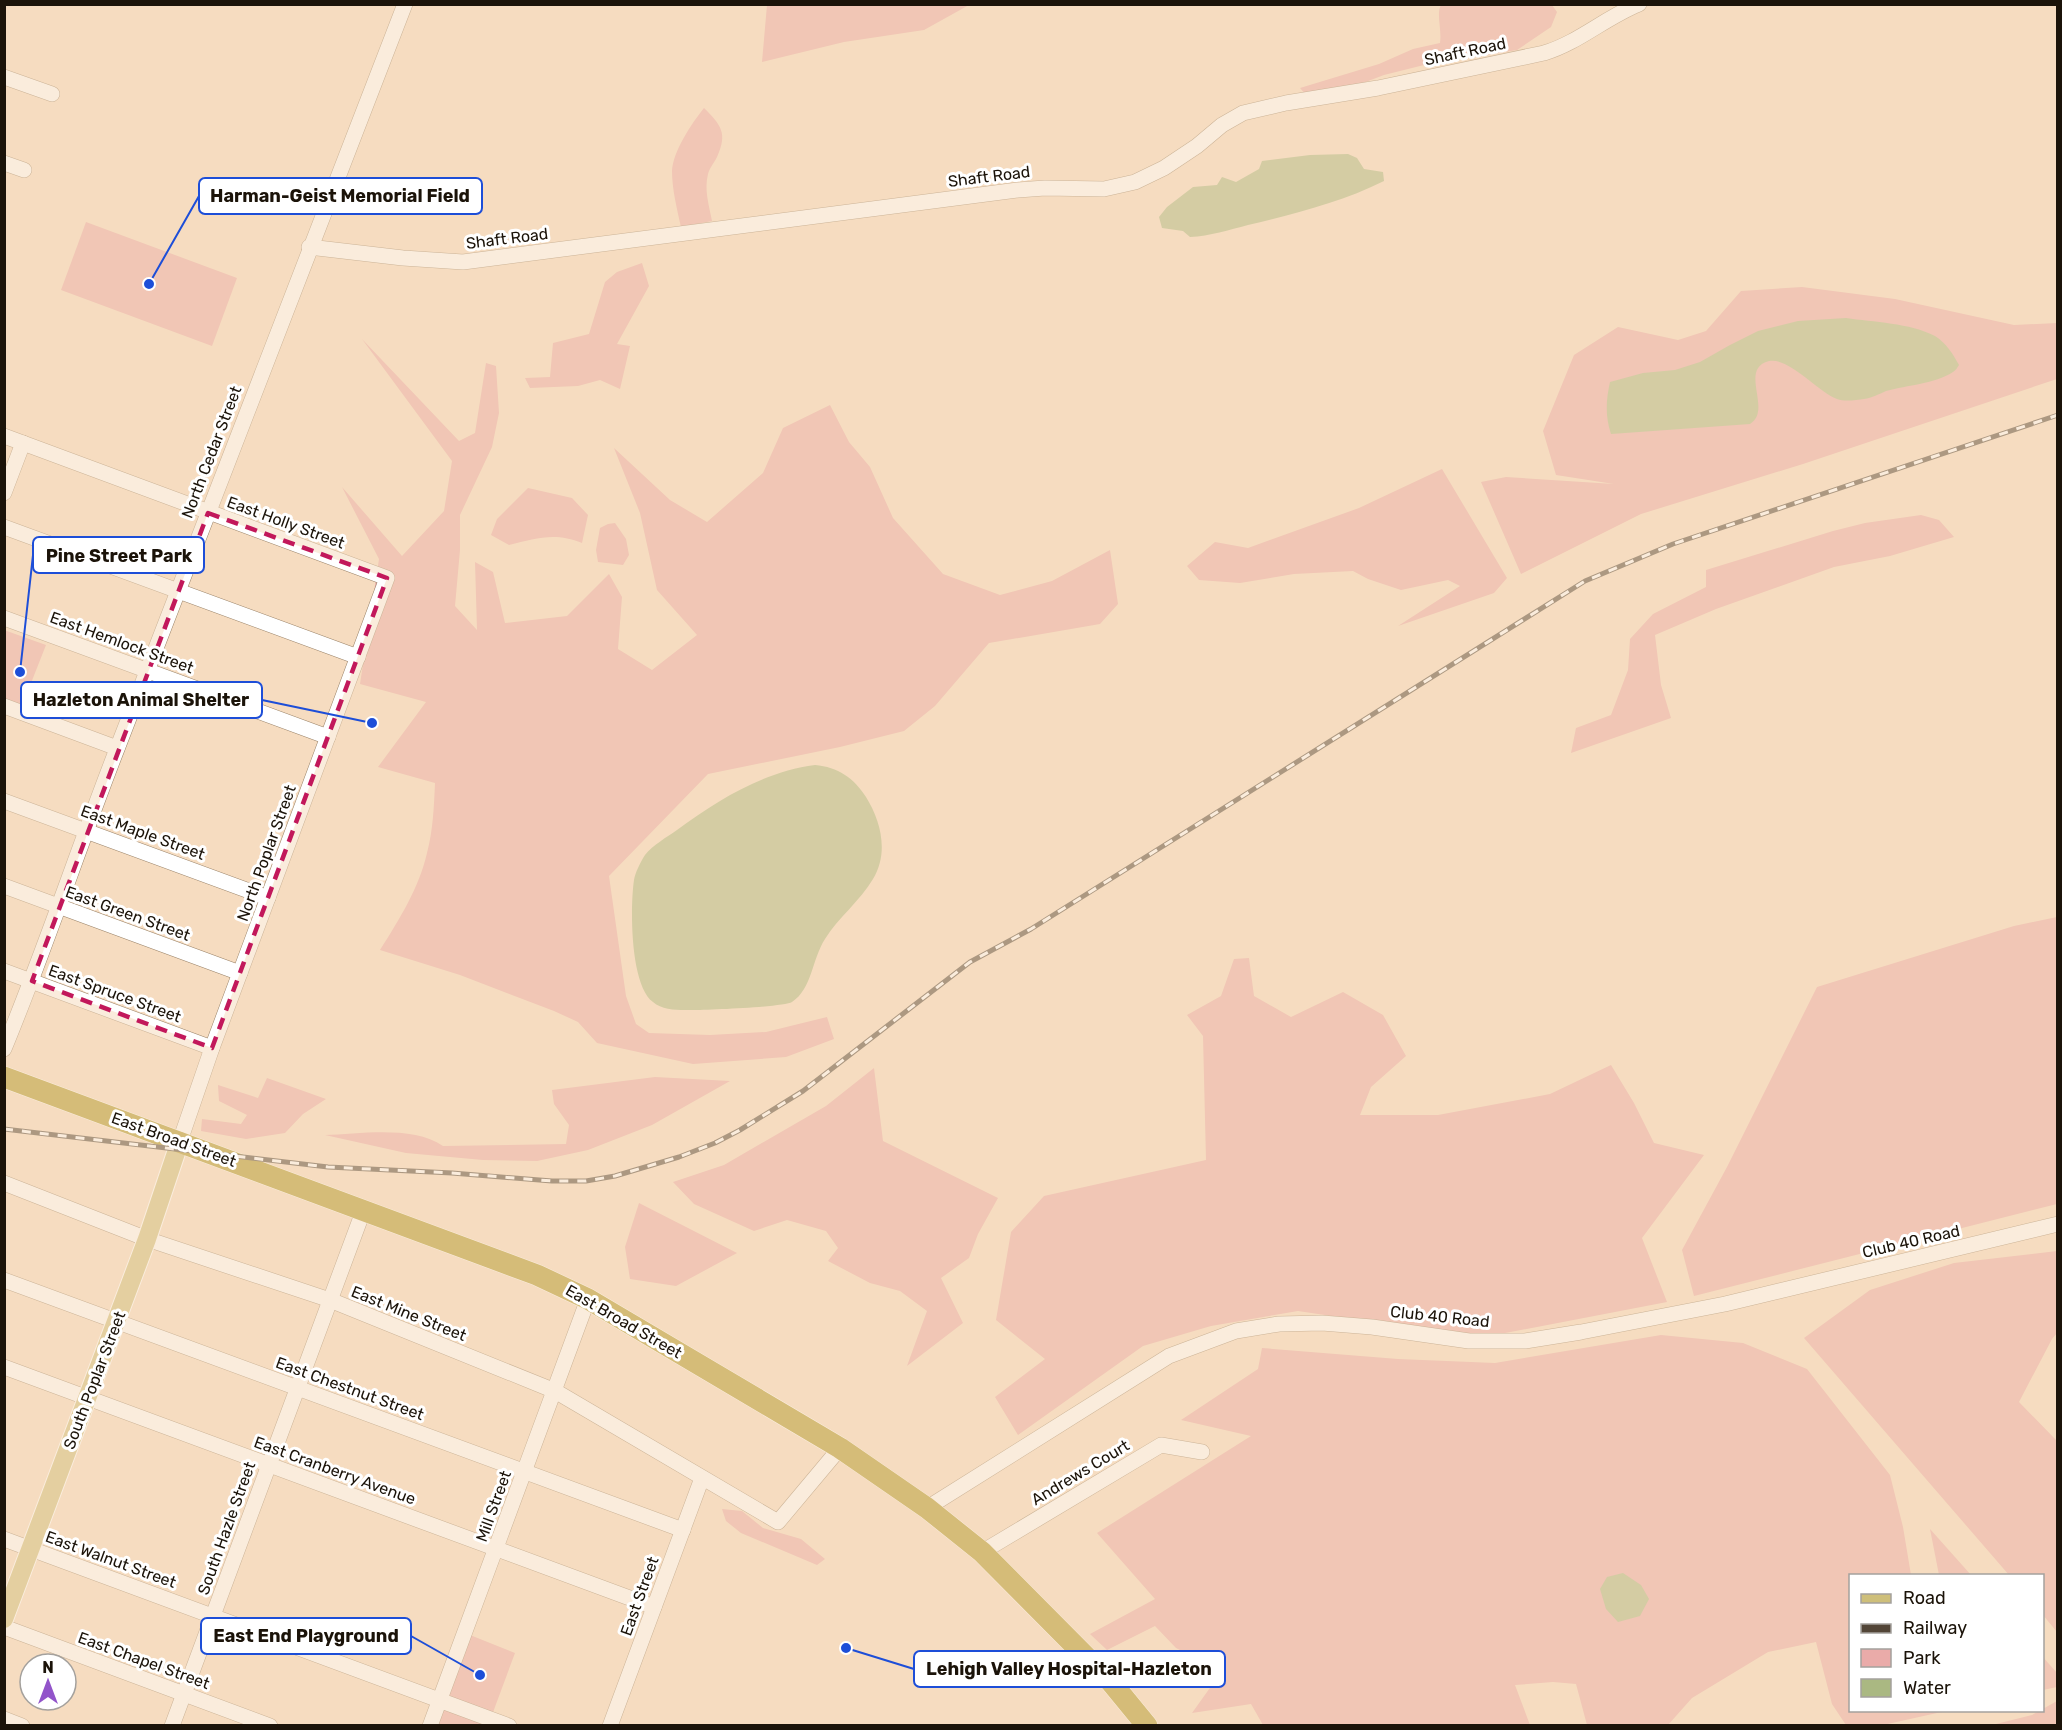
<svg xmlns="http://www.w3.org/2000/svg" width="2062" height="1730" font-family="Rubik,sans-serif">
  <style>
    .green { fill: #eaaba9 }
    .water { fill: #aab882 }
    .lines { fill: none; stroke-linecap: round; stroke-linejoin: round }
    .minor-casing { stroke: #9a8368; stroke-width: 16 }
    .major-casing { stroke: #fff; stroke-width: 20 }
    .highway-casing { stroke: #fff; stroke-width: 22 }
    .minor { stroke: #fff; stroke-width: 15 }
    .major { stroke: #cebf7a; stroke-width: 18 }
    .highway { stroke: #ad9422; stroke-width: 21 }
    .rail-casing { stroke: #524537; stroke-width: 5 }
    .rail { stroke: #fff; stroke-width: 3; stroke-dasharray: 9; stroke-linecap: butt }
    .marked { fill: none; stroke: #c2185b; stroke-width: 4.5; stroke-dasharray: 12 8; stroke-linejoin: round }
    .labels { text-anchor: middle; stroke-width: 6; stroke-linejoin: round; paint-order: stroke }
    .street-label { font-size: 16px; fill: #1b1309; stroke: #fff }
    .leader { fill: none; stroke: #1d4ed8; stroke-width: 2 }
    .callout-dot { fill: #1d4ed8; stroke: #fff; stroke-width: 2 }
    .callout { fill: #fff; stroke: #1d4ed8; stroke-width: 2 }
    .callout-label { font-size: 18px; text-anchor: middle; font-weight: bold; fill: #1b1309 }
  </style>
  <rect width="100%" height="100%" fill="#f6dcc0"/>
  <g class="green">
    <path d="M 767,5 L 767,4 L 969,5 L 924,30 L 844,42 L 762,62 Z"/>
    <path d="M 1441,5 L 1552,5 L 1557,12 L 1551,27 L 1517,50 L 1424,65 L 1384,75 L 1347,89 L 1306,95 L 1300,88 L 1379,64 L 1413,49 L 1440,43 C 1442,30 1436,13 1441,5 Z"/>
    <path d="M 704,108 C 721,125 728,133 717,157 C 714,163 710,167 708,174 C 704,190 709,205 712,221 L 681,227 C 677,209 672,189 672,171 C 673,151 692,123 704,108 Z"/>
    <path d="M 86,222 L 237,278 L 212,346 L 61,290 Z"/>
    <path d="M 642,263 L 649,286 L 617,344 L 630,346 L 620,389 L 600,380 L 578,386 L 530,388 L 525,378 L 550,377 L 553,343 L 589,334 L 605,282 L 617,272 Z"/>
    <path d="M 1802,287 L 1895,299 L 2014,325 L 2057,323 L 2057,379 L 1803,464 L 1641,514 L 1521,574 L 1481,482 L 1506,477 L 1614,484 L 1556,475 L 1543,431 L 1574,355 L 1618,327 L 1678,340 L 1706,331 L 1741,291 Z"/>
    <path d="M 362,339 L 459,441 L 475,433 L 486,363 L 496,366 L 499,413 L 492,447 L 460,515 L 460,550 L 455,606 L 477,630 L 475,562 L 493,572 L 505,623 L 567,616 L 609,574 L 622,597 L 618,649 L 652,670 L 697,635 L 657,590 L 640,513 L 614,448 L 670,500 L 707,522 L 763,473 L 783,428 L 830,405 L 849,442 L 870,467 L 893,518 L 943,574 L 1000,595 L 1052,581 L 1110,550 L 1118,604 L 1100,624 L 989,643 L 935,706 L 904,731 L 840,747 L 708,774 L 609,876 L 626,996 L 636,1024 L 649,1033 L 710,1035 L 766,1032 L 827,1017 L 834,1039 L 786,1057 L 693,1064 L 597,1043 L 578,1022 L 554,1011 L 460,975 L 380,950 C 399,920 419,888 427,853 C 433,831 434,806 435,783 L 378,767 L 426,702 L 360,684 L 379,559 L 342,487 L 402,556 L 444,511 L 452,461 Z"/>
    <path d="M 1442,469 L 1507,578 L 1494,593 L 1398,626 L 1460,586 L 1448,580 L 1401,590 L 1368,579 L 1353,571 L 1294,574 L 1240,583 L 1199,580 L 1187,566 L 1215,542 L 1248,548 L 1359,508 Z"/>
    <path d="M 528,488 L 572,498 L 588,515 L 582,543 C 556,532 536,538 509,545 L 491,535 L 497,519 Z"/>
    <path d="M 1921,515 L 1939,520 L 1954,537 L 1890,556 L 1834,567 L 1716,609 L 1655,635 L 1661,685 L 1671,718 L 1571,753 L 1576,728 L 1611,715 L 1628,670 L 1630,639 L 1653,614 L 1706,587 L 1706,570 L 1833,531 L 1865,523 Z"/>
    <path d="M 615,523 L 626,539 L 629,555 L 623,565 L 598,562 L 596,550 L 600,528 L 608,524 Z"/>
    <path d="M 4,630 L 46,645 L 22,706 L 5,700 Z"/>
    <path d="M 2057,917 L 2057,1204 L 1694,1296 L 1682,1250 L 1727,1167 L 1817,987 L 2014,926 Z"/>
    <path d="M 1249,958 L 1254,996 L 1291,1017 L 1343,992 L 1383,1015 L 1406,1056 L 1371,1087 L 1360,1115 L 1438,1115 L 1550,1094 L 1611,1065 L 1634,1103 L 1654,1143 L 1704,1155 L 1642,1238 L 1667,1302 L 1479,1338 L 1298,1311 L 1211,1326 L 1143,1346 L 1018,1435 L 995,1397 L 1045,1359 L 996,1320 L 1011,1232 L 1044,1196 L 1206,1160 L 1203,1036 L 1187,1015 L 1221,996 L 1234,959 Z"/>
    <path d="M 874,1068 L 883,1141 L 998,1198 L 978,1234 L 969,1258 L 941,1278 L 963,1323 L 907,1366 L 927,1311 L 900,1291 L 870,1283 L 828,1261 L 838,1248 L 826,1231 L 787,1220 L 754,1231 L 694,1204 L 673,1182 L 724,1165 L 826,1106 Z"/>
    <path d="M 655,1077 L 730,1081 L 652,1125 L 588,1150 L 537,1161 L 483,1160 L 406,1153 L 325,1135 C 360,1134 413,1125 443,1146 L 566,1144 L 569,1125 L 554,1104 L 552,1090 Z"/>
    <path d="M 267,1078 L 326,1099 L 303,1114 L 285,1133 L 246,1139 L 201,1131 L 202,1119 L 241,1124 L 247,1115 L 219,1101 L 218,1085 L 258,1098 Z"/>
    <path d="M 639,1203 L 737,1253 L 676,1286 L 630,1279 L 625,1247 Z"/>
    <path d="M 2057,1251 L 2057,1333 L 2052,1339 L 2019,1402 L 2057,1441 L 2057,1632 L 2043,1615 L 2042,1576 L 2009,1575 L 1804,1338 L 1870,1290 L 1954,1263 Z"/>
    <path d="M 1661,1335 L 1743,1343 L 1807,1369 L 1890,1475 L 1903,1527 L 1911,1575 L 1850,1576 L 1850,1710 L 1946,1711 L 1883,1725 L 1846,1725 L 1832,1704 L 1816,1642 L 1768,1652 L 1692,1698 L 1668,1725 L 1587,1725 L 1576,1684 L 1553,1682 L 1515,1685 L 1530,1725 L 1263,1725 L 1251,1704 L 1192,1713 L 1222,1671 L 1176,1648 L 1155,1626 L 1107,1650 L 1090,1634 L 1155,1599 L 1097,1533 L 1251,1436 L 1181,1420 L 1258,1369 L 1262,1348 L 1398,1359 L 1495,1363 Z"/>
    <path d="M 722,1509 L 742,1511 L 763,1528 L 801,1539 L 825,1559 L 817,1565 L 741,1533 L 726,1521 Z"/>
    <path d="M 1930,1529 L 1971,1575 L 1939,1575 Z"/>
    <path d="M 470,1635 L 515,1653 L 492,1715 L 446,1697 Z"/>
    <path d="M 2042,1656 L 2057,1673 L 2057,1687 L 2043,1690 Z"/>
    <path d="M 2057,1701 L 2057,1725 L 1992,1725 L 2032,1715 Z"/>
    <path d="M 442,1707 L 490,1726 L 435,1726 Z"/>
  </g>
  <g class="water">
    <path d="M 1348,154 L 1357,158 L 1364,169 L 1383,172 L 1384,181 C 1342,202 1294,214 1248,225 C 1229,230 1210,236 1190,237 L 1183,231 L 1162,228 L 1159,217 L 1167,207 L 1193,187 L 1217,185 L 1222,177 L 1236,182 L 1259,169 L 1262,161 L 1310,155 Z"/>
    <path d="M 1846,318 C 1873,322 1910,323 1935,336 C 1946,343 1953,354 1959,365 C 1957,368 1956,370 1953,372 C 1934,384 1908,385 1886,391 C 1879,394 1872,398 1864,399 C 1856,400 1845,402 1837,399 C 1817,391 1789,357 1769,361 C 1738,369 1773,410 1750,424 L 1611,434 C 1605,416 1606,400 1610,382 L 1643,373 L 1675,370 L 1700,362 L 1730,345 L 1758,331 L 1798,321 Z"/>
    <path d="M 815,765 C 838,767 854,778 866,797 C 881,821 889,853 873,879 C 860,901 838,918 825,939 C 812,959 812,989 792,1002 C 784,1007 707,1010 692,1010 C 680,1010 663,1011 653,1002 C 630,985 630,907 634,880 C 635,873 641,861 645,855 C 653,845 667,837 677,830 C 719,799 763,772 815,765 Z"/>
    <path d="M 1623,1573 L 1641,1585 L 1649,1599 L 1640,1616 L 1618,1622 L 1606,1609 L 1600,1589 L 1607,1577 Z"/>
  </g>
  <g class="lines">
    <defs>
      <g id="minor">
        <path d="M 4,77 L 52,94"/>
        <path d="M 4,163 L 24,170"/>
        <path d="M 309,247 L 403,258 L 463,262 L 1018,190 L 1045,188 L 1104,189 L 1135,182 L 1164,168 L 1197,146 L 1222,125 L 1243,113 L 1286,103 L 1378,88 L 1544,53 C 1578,43 1606,17 1639,4"/>
        <path d="M 4,436 L 387,578 L 212,1048 L 180,1141"/>
        <path d="M 4,493 L 23,443"/>
        <path d="M 4,527 L 358,657"/>
        <path d="M 4,618 L 328,737"/>
        <path d="M 4,706 L 117,748"/>
        <path d="M 4,801 L 268,898"/>
        <path d="M 4,886 L 240,973"/>
        <path d="M 4,971 L 212,1048"/>
        <path d="M 4,1049 C 45,950 78,849 117,749 C 213,501 307,252 405,4"/>
        <path d="M 4,1183 L 147,1239 L 330,1300 L 555,1391 L 778,1522 L 840,1448"/>
        <path d="M 4,1280 L 683,1530"/>
        <path d="M 4,1367 L 654,1607"/>
        <path d="M 927,1508 L 1169,1356 L 1236,1331 L 1279,1324 L 1322,1323 L 1372,1327 L 1469,1341 L 1525,1341 L 1581,1332 L 1725,1304 L 2058,1224"/>
        <path d="M 4,1539 L 509,1726"/>
        <path d="M 982,1552 L 1161,1445 L 1202,1452"/>
        <path d="M 4,1627 L 270,1726"/>
        <path d="M 4,1719 L 22,1726"/>
        <path d="M 172,1726 L 364,1209"/>
        <path d="M 430,1726 L 588,1299"/>
        <path d="M 610,1726 L 702,1478"/>
      </g>
      <path id="major" d="M 4,1619 L 147,1239 L 180,1141"/>
      <path id="highway" d="M 4,1077 L 537,1275 L 588,1299 L 840,1448 L 927,1508 L 982,1552 L 1111,1682 L 1147,1726"/>
    </defs>
    <use href="#minor" class="minor-casing"/>
    <use href="#major" class="major-casing"/>
    <use href="#highway" class="highway-casing"/>
    <use href="#minor" class="minor"/>
    <use href="#major" class="major"/>
    <use href="#highway" class="highway"/>
    <defs>
      <path id="rail" d="M 4,1129 L 328,1167 L 452,1173 L 552,1181 L 586,1181 L 615,1176 L 679,1157 L 715,1143 L 740,1130 L 803,1091 L 970,962 L 1031,929 L 1585,581 L 1673,544 L 2058,415"/>
    </defs>
    <use href="#rail" class="rail-casing"/>
    <use href="#rail" class="rail"/>
  </g>
  <path d="M0 0H2062V1730H0ZM 208,513 L 387,578 L 212,1048 L 32,981 Z" fill="#f6dcc0" fill-opacity=".55" fill-rule="evenodd"/>
  <path class="marked" d="M 208,513 L 387,578 L 212,1048 L 32,981 Z"/>
  <g class="labels">
    <g class="street-label">
      <text transform="translate(1465 51) rotate(-12)" y="6">Shaft Road</text>
      <text transform="translate(989 176) rotate(-7)" y="6">Shaft Road</text>
      <text transform="translate(507 238) rotate(-7)" y="6">Shaft Road</text>
      <text transform="translate(211 452) rotate(-69)" y="6">North Cedar Street</text>
      <text transform="translate(286 522) rotate(20)" y="6">East Holly Street</text>
      <text transform="translate(122 642) rotate(20)" y="6">East Hemlock Street</text>
      <text transform="translate(143 832) rotate(20)" y="6">East Maple Street</text>
      <text transform="translate(266 853) rotate(-70)" y="6">North Poplar Street</text>
      <text transform="translate(128 913) rotate(20)" y="6">East Green Street</text>
      <text transform="translate(115 993) rotate(20)" y="6">East Spruce Street</text>
      <text transform="translate(174 1139) rotate(20)" y="6">East Broad Street</text>
      <text transform="translate(1911 1241) rotate(-13)" y="6">Club 40 Road</text>
      <text transform="translate(409 1313) rotate(22)" y="6">East Mine Street</text>
      <text transform="translate(1440 1316) rotate(6)" y="6">Club 40 Road</text>
      <text transform="translate(624 1321) rotate(30)" y="6">East Broad Street</text>
      <text transform="translate(94 1380) rotate(-69)" y="6">South Poplar Street</text>
      <text transform="translate(350 1388) rotate(20)" y="6">East Chestnut Street</text>
      <text transform="translate(335 1470) rotate(20)" y="6">East Cranberry Avenue</text>
      <text transform="translate(1080 1472) rotate(-31)" y="6">Andrews Court</text>
      <text transform="translate(493 1506) rotate(-70)" y="6">Mill Street</text>
      <text transform="translate(226 1528) rotate(-70)" y="6">South Hazle Street</text>
      <text transform="translate(111 1559) rotate(20)" y="6">East Walnut Street</text>
      <text transform="translate(639 1596) rotate(-70)" y="6">East Street</text>
      <text transform="translate(144 1660) rotate(20)" y="6">East Chapel Street</text>
    </g>
  </g>
  <path class="leader" d="M149 284L199 196M20 672L33 555M372 723L262 700M480 1675L411 1636M846 1648L914 1669"/>
  <g class="callout-dot">
    <circle cx="149" cy="284" r="6"/>
    <circle cx="20" cy="672" r="6"/>
    <circle cx="372" cy="723" r="6"/>
    <circle cx="480" cy="1675" r="6"/>
    <circle cx="846" cy="1648" r="6"/>
  </g>
  <g class="callout">
    <rect x="199" y="178" width="283" height="36" rx="6"/>
    <rect x="33" y="537" width="171" height="36" rx="6"/>
    <rect x="21" y="682" width="241" height="36" rx="6"/>
    <rect x="201" y="1618" width="210" height="36" rx="6"/>
    <rect x="914" y="1651" width="311" height="36" rx="6"/>
  </g>
  <g class="callout-label">
    <text x="340" y="202">Harman-Geist Memorial Field</text>
    <text x="119" y="562">Pine Street Park</text>
    <text x="141" y="706">Hazleton Animal Shelter</text>
    <text x="306" y="1642">East End Playground</text>
    <text x="1069" y="1675">Lehigh Valley Hospital-Hazleton</text>
  </g>
  <rect width="2062" height="1730" fill="none" stroke="#1b1309" stroke-width="12"/>
  <rect x="1849" y="1574" width="195" height="138" fill="#ffffff" stroke="#a4a19d" stroke-width="1.5"/>
  <rect x="1861" y="1594" width="30" height="9" fill="#cebf7a" stroke="#a4a19d" stroke-width="1.5"/>
  <text x="1903" y="1604" font-size="18" fill="#1b1309">Road</text>
  <rect x="1861" y="1624" width="30" height="9" fill="#524537" stroke="#a4a19d" stroke-width="1.5"/>
  <text x="1903" y="1634" font-size="18" fill="#1b1309">Railway</text>
  <rect x="1861" y="1649" width="30" height="18" fill="#eaaba9" stroke="#a4a19d" stroke-width="1.5"/>
  <text x="1903" y="1664" font-size="18" fill="#1b1309">Park</text>
  <rect x="1861" y="1679" width="30" height="18" fill="#aab882" stroke="#a4a19d" stroke-width="1.5"/>
  <text x="1903" y="1694" font-size="18" fill="#1b1309">Water</text>
  <g transform="translate(48 1682)"><circle r="28" fill="#ffffff" stroke="#a4a19d" stroke-width="1.5"/>
  <path d="M0-4.5L10 22L0 15L-10 22Z" fill="#9254ca"/>
  <text y="-9" font-size="16" font-weight="bold" text-anchor="middle" fill="#1b1309">N</text>
  </g>
</svg>
